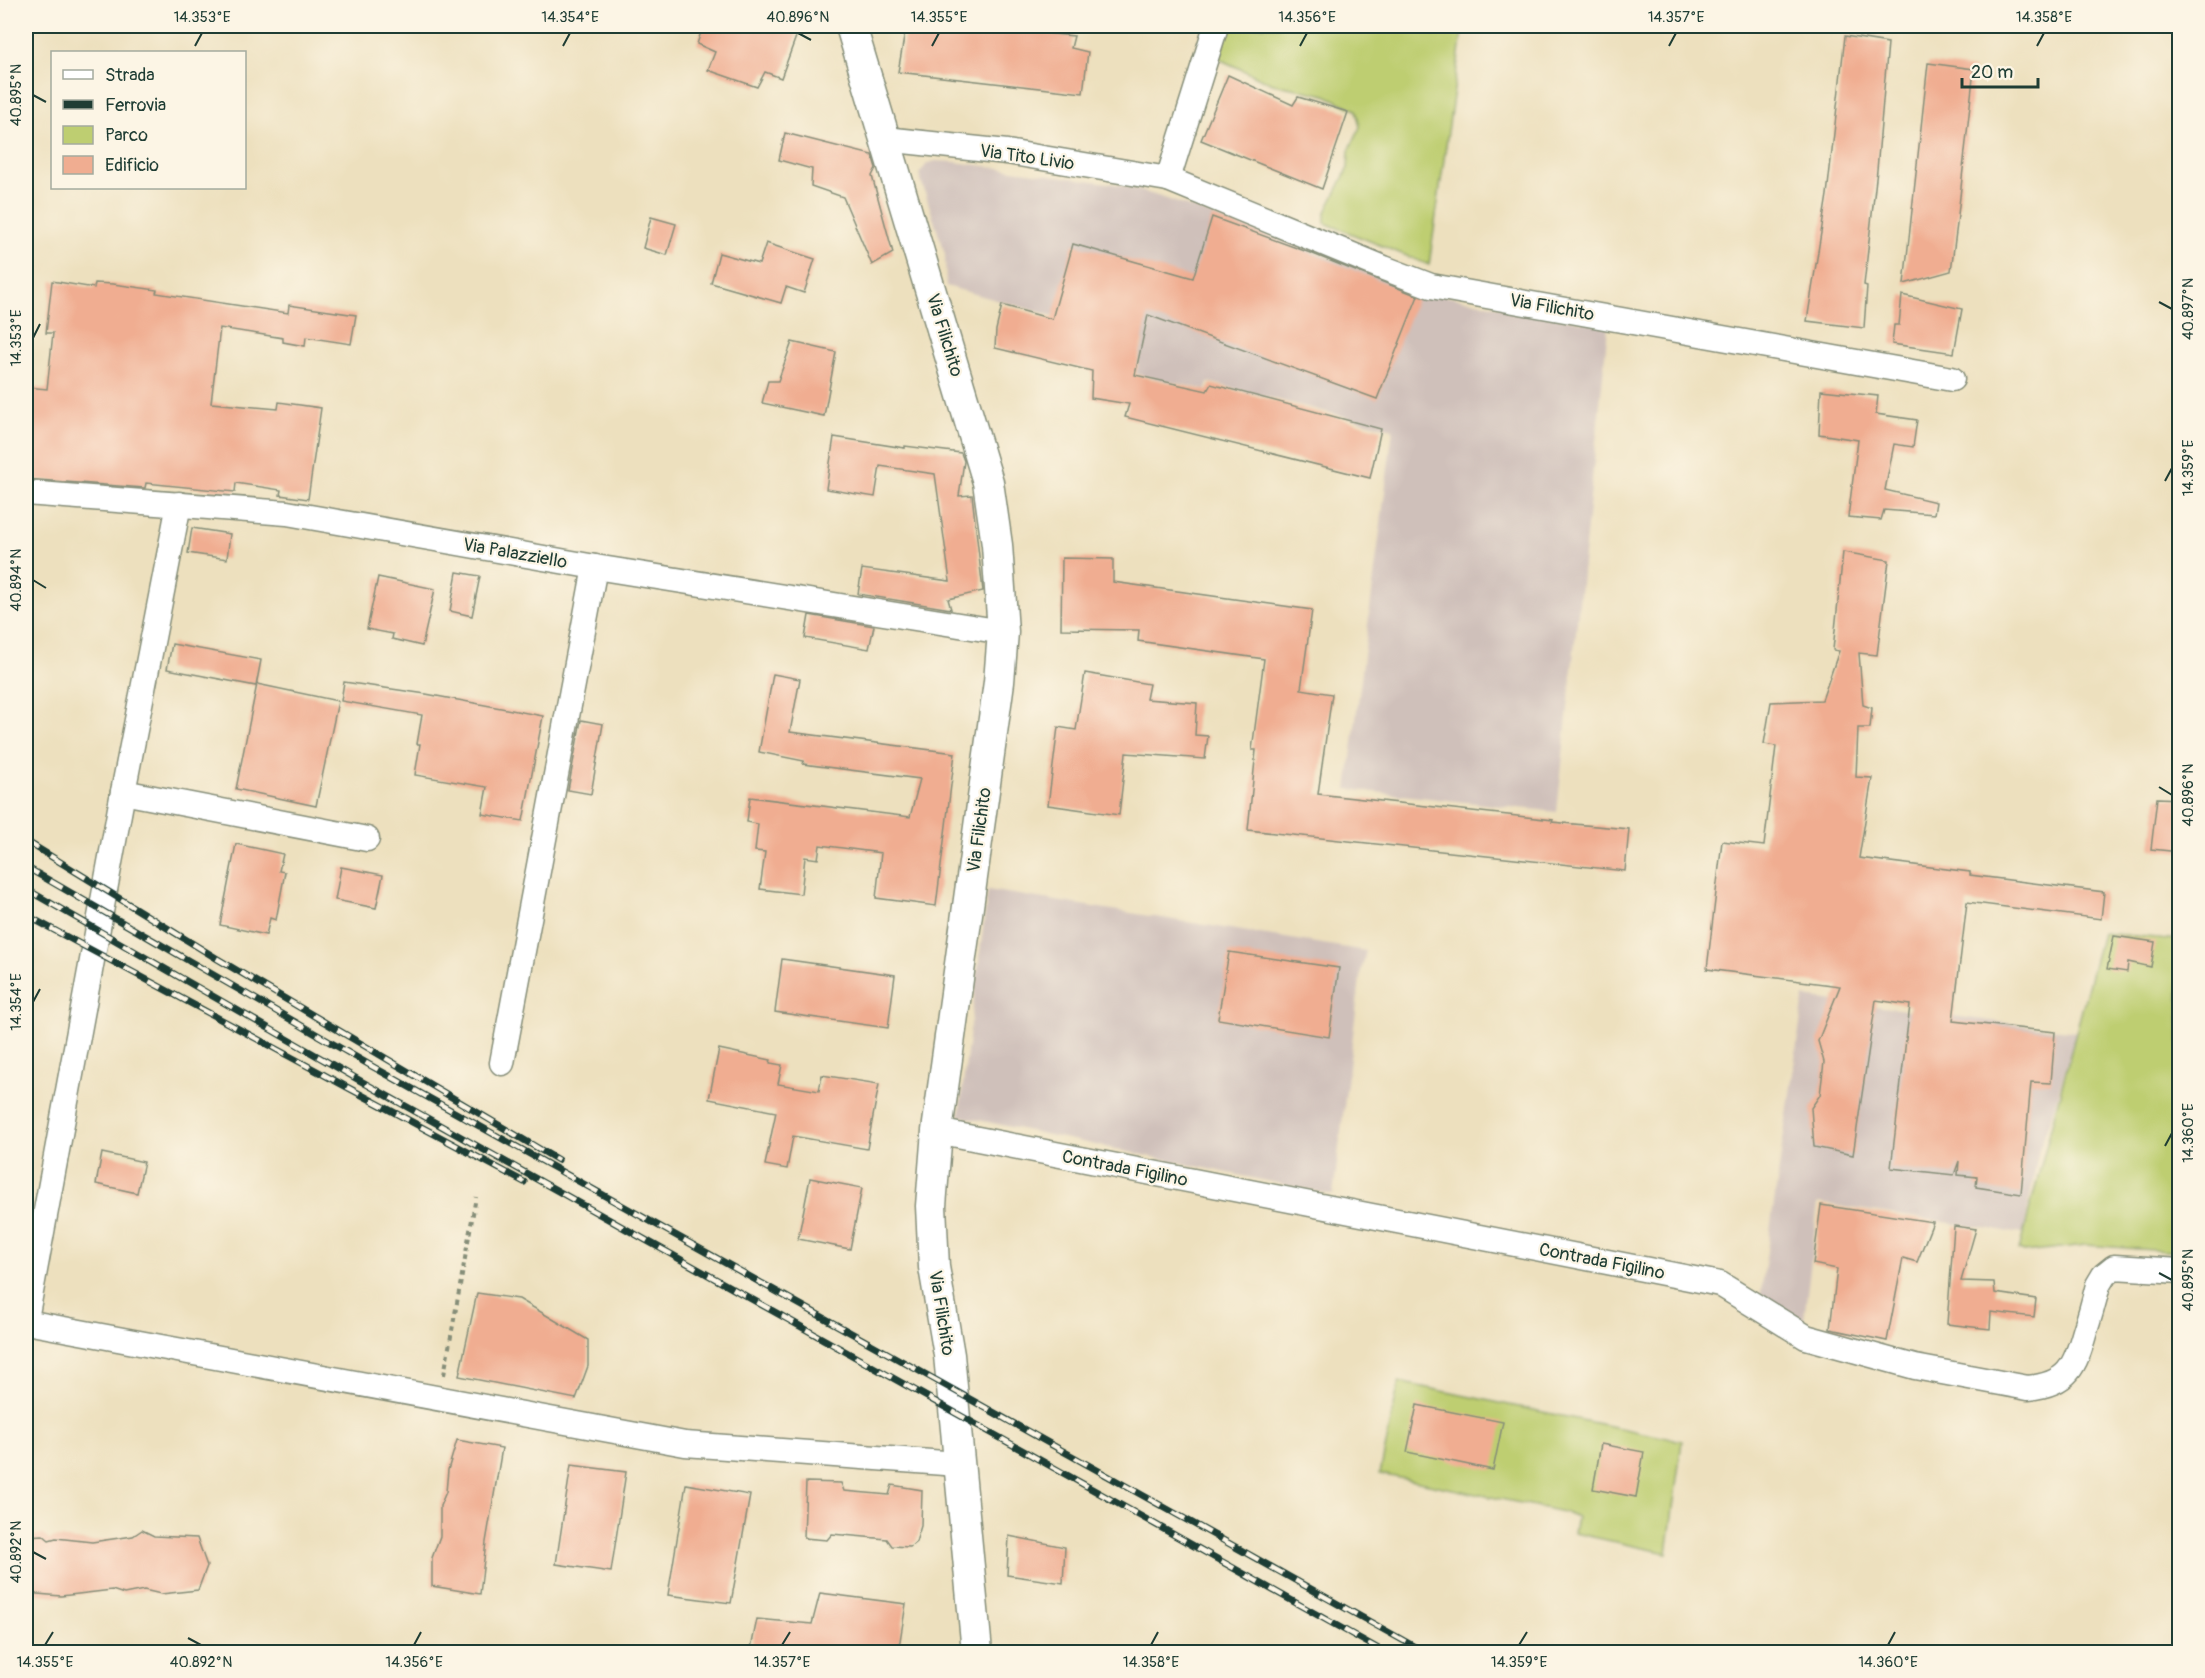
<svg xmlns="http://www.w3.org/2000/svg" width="2205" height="1678" font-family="Pangolin,sans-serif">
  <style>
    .industrial { fill: #cfc0ba }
    .green { fill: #bece71; stroke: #6e8652; stroke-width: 1.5 }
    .building { fill: #f0ad91 }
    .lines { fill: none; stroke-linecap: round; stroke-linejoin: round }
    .minor-casing { stroke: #868e79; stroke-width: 27 }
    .tertiary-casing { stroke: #868e79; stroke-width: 33 }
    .path { stroke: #868e79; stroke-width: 4; stroke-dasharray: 4.5 4.5; stroke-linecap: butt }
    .minor { stroke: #fff; stroke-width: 24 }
    .tertiary { stroke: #fff; stroke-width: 30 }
    .rail-casing { stroke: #1f3d34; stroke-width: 7 }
    .rail { stroke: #fcf5e5; stroke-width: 4.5; stroke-dasharray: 14; stroke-linecap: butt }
    .ticks { fill: none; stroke: #1f3d34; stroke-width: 2 }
    .labels { text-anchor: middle; stroke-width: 4.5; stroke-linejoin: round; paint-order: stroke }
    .street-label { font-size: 18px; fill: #1f3d34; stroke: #fcf5e5 }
    .neatline { fill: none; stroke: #1f3d34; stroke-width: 2 }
    .ticks-label { font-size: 15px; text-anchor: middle; fill: #1f3d34 }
  </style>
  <rect width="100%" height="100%" fill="#fcf5e5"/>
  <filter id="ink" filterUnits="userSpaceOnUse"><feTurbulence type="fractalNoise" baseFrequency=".0167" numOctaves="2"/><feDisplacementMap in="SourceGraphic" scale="12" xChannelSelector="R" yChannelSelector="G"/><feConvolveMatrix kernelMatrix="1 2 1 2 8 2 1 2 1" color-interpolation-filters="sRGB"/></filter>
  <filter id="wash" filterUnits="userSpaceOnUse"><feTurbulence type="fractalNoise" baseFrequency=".008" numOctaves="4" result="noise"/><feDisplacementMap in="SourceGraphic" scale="24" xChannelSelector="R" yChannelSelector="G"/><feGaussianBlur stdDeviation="1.35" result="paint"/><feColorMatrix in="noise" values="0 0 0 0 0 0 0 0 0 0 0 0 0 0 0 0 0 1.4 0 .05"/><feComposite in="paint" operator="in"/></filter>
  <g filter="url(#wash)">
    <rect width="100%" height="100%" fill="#ede0be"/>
    <g class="industrial">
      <path d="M 935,161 L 955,162 L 1122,185 L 1167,199 L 1429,293 L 1608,327 L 1557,812 L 1347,789 L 1393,429 L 1208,382 L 1206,390 L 1136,374 L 1143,341 L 946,286 L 945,254 L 919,174 L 927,164 Z"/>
      <path d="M 988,890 L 1366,951 L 1361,971 L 1333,1195 L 959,1116 Z"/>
      <path d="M 1804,997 L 2076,1032 L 2053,1111 L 2039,1149 L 2023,1234 L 1818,1203 L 1804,1319 L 1802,1325 L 1760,1299 Z"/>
    </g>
    <g class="green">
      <path d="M 1229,26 L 1463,26 L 1429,265 L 1325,223 L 1325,214 L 1348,168 L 1349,151 L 1360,127 L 1356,110 L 1325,95 L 1273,84 L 1219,59 Z"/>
      <path d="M 2102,933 L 2179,940 L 2179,1252 L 2086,1245 L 2024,1252 L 2019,1250 Z"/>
      <path d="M 1399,1382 L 1682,1441 L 1667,1553 L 1574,1533 L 1577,1517 L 1568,1513 L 1380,1474 Z"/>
    </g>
    <g id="blocks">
      <g class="building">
        <path d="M 703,26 L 775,26 L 797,34 L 781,78 L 765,72 L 757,87 L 708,70 L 715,52 L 697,44 Z"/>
        <path d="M 906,26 L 972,26 L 1074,36 L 1071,48 L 1088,52 L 1083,93 L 898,72 Z"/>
        <path d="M 1845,36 L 1888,43 L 1877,170 L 1864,285 L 1867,286 L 1864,328 L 1807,321 L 1827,195 Z"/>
        <path d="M 1928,63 L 1974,69 L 1957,224 L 1951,271 L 1904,284 Z"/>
        <path d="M 1228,75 L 1293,105 L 1298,97 L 1348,112 L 1322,189 L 1201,140 Z"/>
        <path d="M 785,133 L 872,155 L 876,168 L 872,176 L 893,253 L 872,265 L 843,197 L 811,186 L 812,169 L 779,160 Z"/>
        <path d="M 651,217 L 676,224 L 667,255 L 643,248 Z"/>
        <path d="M 1212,217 L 1313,254 L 1418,296 L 1377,399 L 1148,315 L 1135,375 L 1207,391 L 1211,384 L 1381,429 L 1370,478 L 1125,417 L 1129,404 L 1091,398 L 1092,371 L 995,348 L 996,330 L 1002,305 L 1052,319 L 1073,244 L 1193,278 Z"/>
        <path d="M 766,243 L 815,259 L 804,293 L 786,287 L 781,303 L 711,283 L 719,253 L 759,264 Z"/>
        <path d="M 52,281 L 94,288 L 95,283 L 113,284 L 157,290 L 156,293 L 288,313 L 289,305 L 356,315 L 351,344 L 306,337 L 305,346 L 283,342 L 283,338 L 220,328 L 211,403 L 278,409 L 279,402 L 321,408 L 308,499 L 280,495 L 281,490 L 236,483 L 235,492 L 146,483 L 145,488 L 26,479 L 26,387 L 47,389 L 53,333 L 46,333 Z"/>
        <path d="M 1902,295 L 1962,309 L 1954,353 L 1892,344 L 1894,325 L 1899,325 Z"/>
        <path d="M 792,342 L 836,352 L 824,416 L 762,403 L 768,381 L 778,381 Z"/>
        <path d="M 1821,390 L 1878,396 L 1876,414 L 1917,420 L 1913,447 L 1894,444 L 1885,490 L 1936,502 L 1934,514 L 1884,510 L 1881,520 L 1848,517 L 1858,440 L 1819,434 Z"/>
        <path d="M 834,437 L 905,448 L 905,446 L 961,453 L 964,461 L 959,496 L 972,495 L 983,591 L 948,599 L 951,609 L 858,594 L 862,569 L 950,581 L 935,474 L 880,466 L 875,497 L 826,489 Z"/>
        <path d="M 192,528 L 230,534 L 227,559 L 188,553 Z"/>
        <path d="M 1843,552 L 1889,560 L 1877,655 L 1859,653 L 1863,705 L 1872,708 L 1870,728 L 1858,728 L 1856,777 L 1872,778 L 1859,858 L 1970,872 L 1970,875 L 2104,892 L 2101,919 L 1967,902 L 1953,1021 L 2055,1032 L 2051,1083 L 2031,1082 L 2021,1194 L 1976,1187 L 1977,1177 L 1958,1175 L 1959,1161 L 1954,1175 L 1891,1168 L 1910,1005 L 1876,1000 L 1853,1155 L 1814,1147 L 1811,1108 L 1820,1095 L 1824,1062 L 1818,1041 L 1840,986 L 1707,969 L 1722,841 L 1764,846 L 1776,746 L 1764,744 L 1771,702 L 1822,700 L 1839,651 L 1833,650 Z"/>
        <path d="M 1062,558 L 1113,559 L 1113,582 L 1312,610 L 1301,689 L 1332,694 L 1318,794 L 1553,820 L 1552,822 L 1629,829 L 1625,871 L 1248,830 L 1256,750 L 1252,750 L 1264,659 L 1138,641 L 1139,630 L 1061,629 Z"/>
        <path d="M 457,572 L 480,576 L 472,616 L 450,611 Z"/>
        <path d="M 378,577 L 435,589 L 422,646 L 392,639 L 393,634 L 367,629 Z"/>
        <path d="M 809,615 L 874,626 L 869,649 L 805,638 Z"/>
        <path d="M 172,644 L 261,660 L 256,686 L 167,669 Z"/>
        <path d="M 1085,673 L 1149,684 L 1146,699 L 1197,703 L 1195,735 L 1208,736 L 1205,759 L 1126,753 L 1119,815 L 1048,805 L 1058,727 L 1076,730 Z"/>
        <path d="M 773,674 L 800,679 L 790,732 L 955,753 L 936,906 L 876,898 L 881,853 L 820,845 L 818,859 L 805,857 L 801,894 L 760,889 L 765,852 L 755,851 L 758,824 L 747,822 L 750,797 L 910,817 L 920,779 L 803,764 L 804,761 L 759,752 Z"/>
        <path d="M 344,682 L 426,694 L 543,716 L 523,821 L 482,814 L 487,787 L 415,775 L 420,744 L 417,744 L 422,715 L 341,701 Z"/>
        <path d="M 257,684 L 338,701 L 316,806 L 236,789 Z"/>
        <path d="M 581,720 L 603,724 L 591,794 L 568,790 Z"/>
        <path d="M 2157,798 L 2180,799 L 2180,852 L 2151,849 Z"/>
        <path d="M 236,844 L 283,854 L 279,871 L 285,872 L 276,920 L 270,918 L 266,935 L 220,925 Z"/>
        <path d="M 341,867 L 383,875 L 376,908 L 335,900 Z"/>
        <path d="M 2114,936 L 2155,942 L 2151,967 L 2128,962 L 2127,972 L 2107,969 Z"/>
        <path d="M 1229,952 L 1339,968 L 1329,1037 L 1218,1019 Z"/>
        <path d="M 782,959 L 895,975 L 888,1028 L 775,1012 Z"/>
        <path d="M 719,1049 L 771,1060 L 770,1063 L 782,1065 L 778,1084 L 819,1091 L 822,1075 L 879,1084 L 867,1149 L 793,1136 L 787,1169 L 765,1165 L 776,1112 L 709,1099 Z"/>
        <path d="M 102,1153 L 144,1162 L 137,1193 L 96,1184 Z"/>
        <path d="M 810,1178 L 862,1188 L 850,1249 L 798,1239 Z"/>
        <path d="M 1821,1205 L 1933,1222 L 1917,1262 L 1903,1258 L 1887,1341 L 1830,1329 L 1837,1269 L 1813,1264 Z"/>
        <path d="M 1954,1226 L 1976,1229 L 1961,1281 L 1994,1282 L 1995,1293 L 2036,1299 L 2034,1317 L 1991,1312 L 1990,1329 L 1947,1324 Z"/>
        <path d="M 477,1293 L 519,1299 L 588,1340 L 588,1366 L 576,1399 L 459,1376 Z"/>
        <path d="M 1417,1405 L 1503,1422 L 1493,1470 L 1407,1452 Z"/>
        <path d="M 457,1440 L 502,1448 L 486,1542 L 480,1594 L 432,1586 L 432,1558 L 440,1536 L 440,1506 L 446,1492 L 448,1470 Z"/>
        <path d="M 1601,1444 L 1644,1452 L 1636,1497 L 1593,1489 Z"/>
        <path d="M 571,1465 L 626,1472 L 611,1572 L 556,1564 Z"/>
        <path d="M 806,1482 L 841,1483 L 844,1491 L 889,1495 L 892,1485 L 922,1490 L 921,1526 L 916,1542 L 910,1547 L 892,1546 L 887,1539 L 832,1534 L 827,1540 L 804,1538 Z"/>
        <path d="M 686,1484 L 750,1495 L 731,1603 L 668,1595 Z"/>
        <path d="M 142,1530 L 154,1536 L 197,1538 L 207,1566 L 198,1590 L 161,1594 L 144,1590 L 124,1594 L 112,1590 L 61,1596 L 26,1593 L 26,1536 L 43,1535 L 49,1540 L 56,1538 L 92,1542 L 133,1536 Z"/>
        <path d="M 1009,1536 L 1065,1547 L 1063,1583 L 1007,1575 Z"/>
        <path d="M 820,1593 L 906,1604 L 898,1653 L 750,1653 L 757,1619 L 812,1624 Z"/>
      </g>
    </g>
  </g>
  <g filter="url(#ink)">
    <use href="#blocks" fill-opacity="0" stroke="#868e79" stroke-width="1.5"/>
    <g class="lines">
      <defs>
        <g id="minor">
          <path d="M 885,139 L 1007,152 L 1168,179 L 1384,268 L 1431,286 L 1952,379"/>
          <path d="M 1168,179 L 1216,26"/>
          <path d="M 26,493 L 287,513 L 595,567 L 1003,632"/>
          <path d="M 123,792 L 367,839"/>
          <path d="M 502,1063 L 595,567"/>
          <path d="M 937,1131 L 1720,1284 L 1806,1337 L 1915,1367 L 2028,1388 C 2068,1384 2075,1367 2085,1331 C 2090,1316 2094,1301 2098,1285 L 2104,1275 L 2114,1267 L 2180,1271"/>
          <path d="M 26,1319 L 123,792 L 179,504"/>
          <path d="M 26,1322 L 685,1444 L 958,1464"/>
        </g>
        <path id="tertiary" d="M 851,26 L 988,482 L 997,545 L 1003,632 L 999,682 L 937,1131 L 931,1206 L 934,1267 L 949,1355 L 977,1652"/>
      </defs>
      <use href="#minor" class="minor-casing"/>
      <use href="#tertiary" class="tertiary-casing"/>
      <path class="path" d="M 444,1375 L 476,1197"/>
      <use href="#minor" class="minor"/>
      <use href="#tertiary" class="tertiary"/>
      <defs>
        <g id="rail">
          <path d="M 26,841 L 216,958 L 558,1160"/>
          <path d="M 26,867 L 368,1064 L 1424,1652"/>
          <path d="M 26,889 L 359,1080 L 1384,1652"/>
          <path d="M 26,915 L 524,1182"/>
        </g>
      </defs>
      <use href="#rail" class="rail-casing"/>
      <use href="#rail" class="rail"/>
    </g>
  </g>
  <path class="ticks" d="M 798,33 L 811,40M 195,46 L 202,33M 563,46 L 570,33M 932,46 L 939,33M 1300,46 L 1307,33M 1669,46 L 1676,33M 2037,46 L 2044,33M 33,95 L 46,102M 2159,302 L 2172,309M 33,338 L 40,324M 2165,481 L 2172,468M 33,580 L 46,588M 2159,787 L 2172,795M 33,1002 L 40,989M 2165,1146 L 2172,1133M 2159,1273 L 2172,1280M 33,1552 L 46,1559M 188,1638 L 201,1645M 45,1645 L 53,1632M 414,1645 L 421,1632M 782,1645 L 790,1632M 1151,1645 L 1158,1632M 1519,1645 L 1527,1632M 1888,1645 L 1895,1632"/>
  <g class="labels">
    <g class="street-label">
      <text transform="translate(1027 157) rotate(8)" y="6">Via Tito Livio</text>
      <text transform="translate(1552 307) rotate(10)" y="6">Via Filichito</text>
      <text transform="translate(945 335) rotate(73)" y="6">Via Filichito</text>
      <text transform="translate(515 553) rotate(10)" y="6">Via Palazziello</text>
      <text transform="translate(979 830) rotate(-82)" y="6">Via Filichito</text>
      <text transform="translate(1125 1168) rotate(11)" y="6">Contrada Figilino</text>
      <text transform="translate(1602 1261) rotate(11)" y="6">Contrada Figilino</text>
      <text transform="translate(942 1313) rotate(81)" y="6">Via Filichito</text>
    </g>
  </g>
  <rect width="2205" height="1678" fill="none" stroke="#fcf5e5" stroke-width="66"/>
  <rect x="51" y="51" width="195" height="138" fill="#fcf5e5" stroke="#a4ab9e" stroke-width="1.5"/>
  <rect x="63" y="70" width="30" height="9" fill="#ffffff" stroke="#a4ab9e" stroke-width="1.5"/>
  <text x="105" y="81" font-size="18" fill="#1f3d34">Strada</text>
  <rect x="63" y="100" width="30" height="9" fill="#1f3d34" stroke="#a4ab9e" stroke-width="1.5"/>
  <text x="105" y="111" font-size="18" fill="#1f3d34">Ferrovia</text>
  <rect x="63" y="126" width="30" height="18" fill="#bece71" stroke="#a4ab9e" stroke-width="1.5"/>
  <text x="105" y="141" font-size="18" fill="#1f3d34">Parco</text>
  <rect x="63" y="156" width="30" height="18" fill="#f0ad91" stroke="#a4ab9e" stroke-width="1.5"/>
  <text x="105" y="171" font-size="18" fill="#1f3d34">Edificio</text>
  <path d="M1962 78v9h76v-9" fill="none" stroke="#1f3d34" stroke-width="3"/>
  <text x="1971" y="78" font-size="18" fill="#1f3d34" stroke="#fcf5e5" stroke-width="4.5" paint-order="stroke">20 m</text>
  <rect x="33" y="33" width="2139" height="1612" class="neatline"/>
  <g class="ticks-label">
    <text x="202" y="22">14.353°E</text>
    <text x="570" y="22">14.354°E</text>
    <text x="798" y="22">40.896°N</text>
    <text x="939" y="22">14.355°E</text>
    <text x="1307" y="22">14.356°E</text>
    <text x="1676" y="22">14.357°E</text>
    <text x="2044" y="22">14.358°E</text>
    <text transform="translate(16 95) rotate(-90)" y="5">40.895°N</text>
    <text transform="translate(2188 309) rotate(-90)" y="5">40.897°N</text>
    <text transform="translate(16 338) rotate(-90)" y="5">14.353°E</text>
    <text transform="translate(2188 468) rotate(-90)" y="5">14.359°E</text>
    <text transform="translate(16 580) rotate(-90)" y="5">40.894°N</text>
    <text transform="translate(2188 795) rotate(-90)" y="5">40.896°N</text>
    <text transform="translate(16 1002) rotate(-90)" y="5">14.354°E</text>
    <text transform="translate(2188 1133) rotate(-90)" y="5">14.360°E</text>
    <text transform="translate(2188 1280) rotate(-90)" y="5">40.895°N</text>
    <text transform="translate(16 1552) rotate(-90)" y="5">40.892°N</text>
    <text x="45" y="1667">14.355°E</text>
    <text x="201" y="1667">40.892°N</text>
    <text x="414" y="1667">14.356°E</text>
    <text x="782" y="1667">14.357°E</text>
    <text x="1151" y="1667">14.358°E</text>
    <text x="1519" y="1667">14.359°E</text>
    <text x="1888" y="1667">14.360°E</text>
  </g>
</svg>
